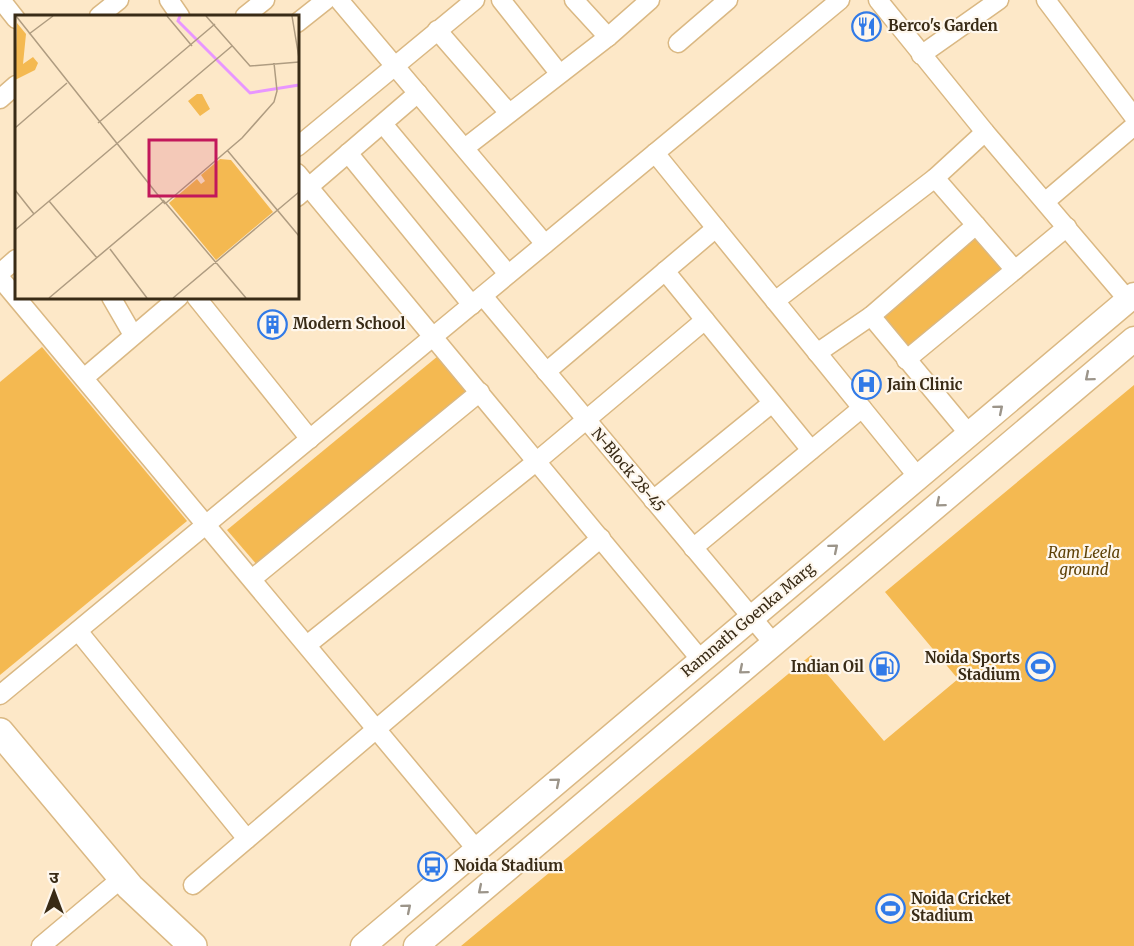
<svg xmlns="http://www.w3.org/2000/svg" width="1134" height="946" font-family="Merriweather,'Noto Sans Devanagari',serif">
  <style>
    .green { fill: #f4b951 }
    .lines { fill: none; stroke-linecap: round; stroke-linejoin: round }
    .minor-casing { stroke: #dab883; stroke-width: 21 }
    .tertiary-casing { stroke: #dab883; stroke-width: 27 }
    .secondary-casing { stroke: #dab883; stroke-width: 30 }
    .minor { stroke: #fff; stroke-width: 18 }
    .tertiary { stroke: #fff; stroke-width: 24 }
    .secondary { stroke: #fff; stroke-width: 27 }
    .oneway { stroke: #9c958a }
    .labels { text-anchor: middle; stroke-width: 4.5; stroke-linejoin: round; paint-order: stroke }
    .poi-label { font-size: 15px; font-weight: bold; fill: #392b16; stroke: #fef7ed; text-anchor: start }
    .street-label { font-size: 15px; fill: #392b16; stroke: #fef7ed }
    .park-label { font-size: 15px; font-style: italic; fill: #5e4107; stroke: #fef7ed }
    .inset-river { fill: none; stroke: #e896ff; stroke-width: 3 }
    .inset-road { fill: none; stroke: #af9c81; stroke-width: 1.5 }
    .view { fill: #c2185b; fill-opacity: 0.15; stroke: #c2185b; stroke-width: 3 }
    .inset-edge { fill: none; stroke: #392b16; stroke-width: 3 }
  </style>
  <rect width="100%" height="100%" fill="#fde8c8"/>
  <g class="green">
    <path d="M 975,234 L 1005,271 L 908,351 L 878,315 Z"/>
    <path d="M 42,347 L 187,521 L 0,675 L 0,382 Z"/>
    <path d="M 438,356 L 467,390 L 257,565 L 227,530 Z"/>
    <path d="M 1134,385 L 1134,946 L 461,946 L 811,655 L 884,741 L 958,679 L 885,592 Z"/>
  </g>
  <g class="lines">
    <defs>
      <g id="minor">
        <path d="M 1,0 L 16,19"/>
        <path d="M 169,0 L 180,16"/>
        <path d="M 339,0 L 545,244"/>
        <path d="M 501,0 L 559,73"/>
        <path d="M 574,0 L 608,37"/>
        <path d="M 878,0 L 985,132 L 1128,300"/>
        <path d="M 1046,0 L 1134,117"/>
        <path d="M 99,16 L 119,0"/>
        <path d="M 245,16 L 265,0"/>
        <path d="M 297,23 L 326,0"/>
        <path d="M 437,30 L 509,113"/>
        <path d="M 678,43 L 728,0"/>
        <path d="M 921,55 L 999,0"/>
        <path d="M 0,99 L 16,85"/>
        <path d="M 383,124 L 508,274"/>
        <path d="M 297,147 L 475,0"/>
        <path d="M 466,147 L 608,37 L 650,0"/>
        <path d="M 348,153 L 472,305"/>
        <path d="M 655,153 L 918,477"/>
        <path d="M 297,173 L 701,660"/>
        <path d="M 935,178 L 1015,270"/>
        <path d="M 297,197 L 418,93"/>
        <path d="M 1046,201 L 1134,126"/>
        <path d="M 665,271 L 811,450"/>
        <path d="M 0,273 L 16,259"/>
        <path d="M 0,278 L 477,850"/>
        <path d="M 483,296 L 774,644"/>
        <path d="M 111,297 L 133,335"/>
        <path d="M 196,297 L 310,439"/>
        <path d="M 775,301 L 935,178 L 985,132"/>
        <path d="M 871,316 L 969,434"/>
        <path d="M 817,353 L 871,316 L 976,225"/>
        <path d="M 906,360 L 1067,227"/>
        <path d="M 546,372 L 716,228"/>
        <path d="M 84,378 L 179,297"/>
        <path d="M 653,500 L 772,403"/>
        <path d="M 693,548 L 862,408"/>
        <path d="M 252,579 L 480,392"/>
        <path d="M 78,631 L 247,839"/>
        <path d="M 307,645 L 537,461 L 705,320"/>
        <path d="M 0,695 L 840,0"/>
        <path d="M 193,885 L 601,538"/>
        <path d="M 41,946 L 122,878"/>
      </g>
      <g id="tertiary">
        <path d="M 363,946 L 1134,295"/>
        <path d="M 416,946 L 1134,339"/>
      </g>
      <path id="secondary" d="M 0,732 L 130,887 L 193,946"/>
    </defs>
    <use href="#minor" class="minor-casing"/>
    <use href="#tertiary" class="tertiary-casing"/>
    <use href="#secondary" class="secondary-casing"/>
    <use href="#minor" class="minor"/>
    <use href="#tertiary" class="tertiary"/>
    <use href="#secondary" class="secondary"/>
  </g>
  <defs><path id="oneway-chevron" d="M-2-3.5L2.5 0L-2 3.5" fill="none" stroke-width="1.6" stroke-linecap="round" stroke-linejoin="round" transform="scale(1.5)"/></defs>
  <g class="oneway">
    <use href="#oneway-chevron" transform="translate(1089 377) rotate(140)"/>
    <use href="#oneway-chevron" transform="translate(999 409) rotate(-40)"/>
    <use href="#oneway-chevron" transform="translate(940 503) rotate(140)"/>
    <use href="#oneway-chevron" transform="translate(834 548) rotate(-40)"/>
    <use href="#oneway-chevron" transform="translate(743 670) rotate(140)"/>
    <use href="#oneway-chevron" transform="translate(556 782) rotate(-40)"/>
    <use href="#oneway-chevron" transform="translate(482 890) rotate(140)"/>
    <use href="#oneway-chevron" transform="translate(407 908) rotate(-40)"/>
  </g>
  <defs>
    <symbol id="restaurant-ring" viewBox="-11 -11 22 22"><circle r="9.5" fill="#fef7ed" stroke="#317ae7" stroke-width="1.5"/><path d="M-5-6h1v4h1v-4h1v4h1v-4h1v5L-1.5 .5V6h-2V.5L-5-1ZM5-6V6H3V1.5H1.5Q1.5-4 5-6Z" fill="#317ae7"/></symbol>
    <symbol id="building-ring" viewBox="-11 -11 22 22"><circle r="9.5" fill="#fef7ed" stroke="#317ae7" stroke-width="1.5"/><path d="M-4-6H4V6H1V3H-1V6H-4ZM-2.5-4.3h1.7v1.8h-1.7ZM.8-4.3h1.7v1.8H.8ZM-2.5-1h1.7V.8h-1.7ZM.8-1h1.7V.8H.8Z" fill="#317ae7"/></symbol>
    <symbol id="hospital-ring" viewBox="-11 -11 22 22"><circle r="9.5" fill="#fef7ed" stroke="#317ae7" stroke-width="1.5"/><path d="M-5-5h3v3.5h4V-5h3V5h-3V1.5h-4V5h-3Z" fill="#317ae7"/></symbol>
    <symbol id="fuel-ring" viewBox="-11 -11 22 22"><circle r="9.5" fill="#fef7ed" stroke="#317ae7" stroke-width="1.5"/><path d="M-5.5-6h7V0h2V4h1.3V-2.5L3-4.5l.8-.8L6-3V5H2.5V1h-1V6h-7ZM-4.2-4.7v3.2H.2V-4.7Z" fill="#317ae7"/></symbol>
    <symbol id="stadium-ring" viewBox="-11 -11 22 22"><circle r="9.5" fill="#fef7ed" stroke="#317ae7" stroke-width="1.5"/><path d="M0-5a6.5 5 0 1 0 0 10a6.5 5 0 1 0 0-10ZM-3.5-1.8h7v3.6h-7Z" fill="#317ae7"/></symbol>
    <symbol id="bus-ring" viewBox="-11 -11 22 22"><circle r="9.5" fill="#fef7ed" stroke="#317ae7" stroke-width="1.5"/><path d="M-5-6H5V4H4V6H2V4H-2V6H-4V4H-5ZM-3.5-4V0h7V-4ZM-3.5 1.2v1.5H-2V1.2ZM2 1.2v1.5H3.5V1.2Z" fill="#317ae7"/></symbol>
  </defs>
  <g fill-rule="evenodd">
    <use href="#restaurant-ring" x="850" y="10" width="33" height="33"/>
    <use href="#building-ring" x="256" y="308" width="33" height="33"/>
    <use href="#hospital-ring" x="850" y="368" width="33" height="33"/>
    <use href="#fuel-ring" x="868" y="650" width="33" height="33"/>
    <use href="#stadium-ring" x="1024" y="650" width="33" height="33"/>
    <use href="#bus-ring" x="416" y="850" width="33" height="33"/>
    <use href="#stadium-ring" x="874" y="892" width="33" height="33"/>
  </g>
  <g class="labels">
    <g class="poi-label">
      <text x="888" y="31">Berco's Garden</text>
      <text x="293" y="329">Modern School</text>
      <text x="887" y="390">Jain Clinic</text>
      <text x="1020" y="663" text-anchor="end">Noida Sports<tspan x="1020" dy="17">Stadium</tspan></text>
      <text x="864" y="672" text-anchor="end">Indian Oil</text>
      <text x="454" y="871">Noida Stadium</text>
      <text x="911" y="904">Noida Cricket<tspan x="911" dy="17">Stadium</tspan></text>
    </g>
    <g class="street-label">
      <text transform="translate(628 470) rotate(50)" y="5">N-Block 28-45</text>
      <text transform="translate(748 620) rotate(-40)" y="5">Ramnath Goenka Marg</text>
    </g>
    <g class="park-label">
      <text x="1084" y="558">Ram Leela<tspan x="1084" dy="17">ground</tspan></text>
    </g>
  </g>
  <g transform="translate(15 15)">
    <rect width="284" height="284" fill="#fde8c8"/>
    <path d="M 2,8 L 11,19 L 8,49 L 18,42 L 23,48 L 20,55 L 0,65 ZM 182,79 L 187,79 L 195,94 L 185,101 L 173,86 ZM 205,144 L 216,145 L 258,197 L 201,245 L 154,188 L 182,164 L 186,169 L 190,166 L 186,160 Z" fill="#f4b951"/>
    <path class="inset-river" d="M 165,1 L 163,6 L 235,78 L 284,70"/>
    <path class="inset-road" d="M 1,1 L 150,189M 152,1 L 177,31M 191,1 L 235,51 L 284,47M 277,1 L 284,43M 14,19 L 38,1M 83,108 L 200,9M 0,113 L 52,68M 212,135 L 284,221M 0,175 L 19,199M 148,185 L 231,283M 34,186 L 82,243M 151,188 L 227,123 L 259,87 L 262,76 L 259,48M 0,215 L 217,31M 95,234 L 132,283M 34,283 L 149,186M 158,283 L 284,177"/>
    <path class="view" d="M 134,125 L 201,125 L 201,181 L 134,181 Z"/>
    <rect width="284" height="284" class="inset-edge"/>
  </g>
  <g transform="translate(54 892)" stroke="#fef7ed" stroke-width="4.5" paint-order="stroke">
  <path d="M0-4.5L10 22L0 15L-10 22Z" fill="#392b16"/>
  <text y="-9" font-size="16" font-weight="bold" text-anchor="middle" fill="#392b16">उ</text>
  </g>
</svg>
